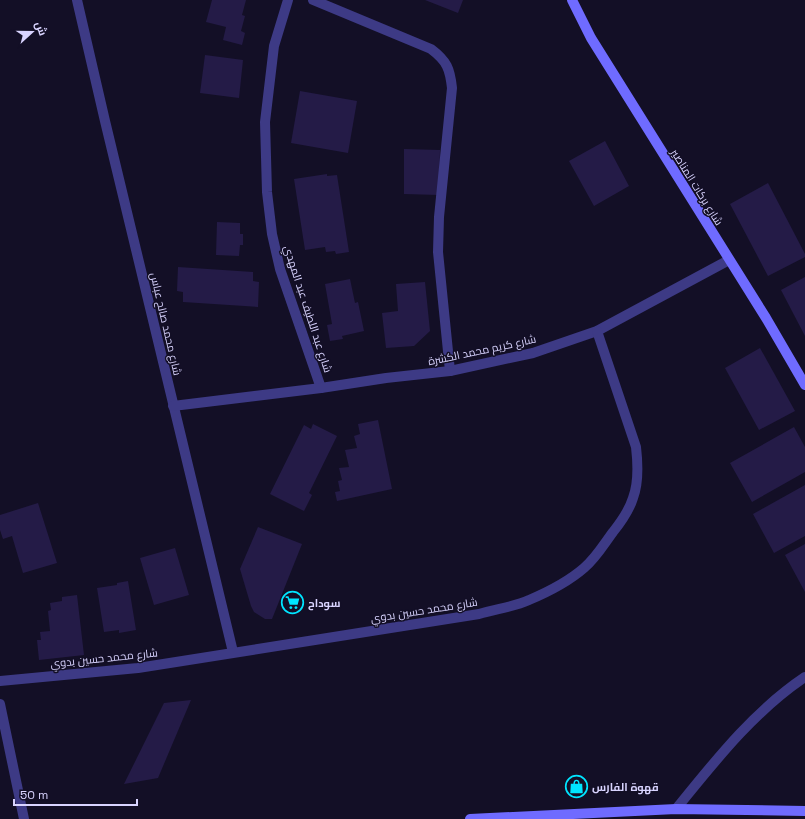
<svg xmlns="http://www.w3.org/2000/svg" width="805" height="819" font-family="'Space Grotesk',Cairo,sans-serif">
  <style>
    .building { fill: #241b47 }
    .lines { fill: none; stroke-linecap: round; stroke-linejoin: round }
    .street { stroke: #3d3a85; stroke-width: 10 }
    .secondary { stroke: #6f6bff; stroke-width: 10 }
    .labels { text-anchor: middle; stroke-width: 3; stroke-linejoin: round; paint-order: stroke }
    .street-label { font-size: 11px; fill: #d9d4ff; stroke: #130f26 }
    .poi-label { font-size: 11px; font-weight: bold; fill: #d9d4ff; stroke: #130f26; text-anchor: start }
  </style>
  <rect width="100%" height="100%" fill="#130f26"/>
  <g class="building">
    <path d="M 212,0 L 246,0 L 242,15 L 245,16 L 241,31 L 245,33 L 242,45 L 223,40 L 226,27 L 206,22 Z"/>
    <path d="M 425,0 L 463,0 L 458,13 Z"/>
    <path d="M 205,55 L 243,60 L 239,98 L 200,93 Z"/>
    <path d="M 300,91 L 357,101 L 348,153 L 291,143 Z"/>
    <path d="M 605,141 L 629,186 L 594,206 L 569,161 Z"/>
    <path d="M 404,149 L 440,150 L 439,195 L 404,194 Z"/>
    <path d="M 327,174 L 327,176 L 337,175 L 349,252 L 336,254 L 335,251 L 326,252 L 325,247 L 305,250 L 294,179 Z"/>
    <path d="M 768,183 L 805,254 L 805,257 L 768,276 L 730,204 Z"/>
    <path d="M 217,222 L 240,223 L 240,234 L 243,234 L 243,245 L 240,245 L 239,256 L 216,255 Z"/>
    <path d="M 178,267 L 253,272 L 253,281 L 259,282 L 258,307 L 183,302 L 183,292 L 177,291 Z"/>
    <path d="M 805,277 L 805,336 L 781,290 Z"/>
    <path d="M 350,279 L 355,303 L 358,302 L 364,331 L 342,336 L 343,339 L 330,341 L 327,325 L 332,324 L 325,284 Z"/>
    <path d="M 425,282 L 430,331 L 414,346 L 386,348 L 382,313 L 398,311 L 396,284 Z"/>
    <path d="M 760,348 L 795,411 L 759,430 L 725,368 Z"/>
    <path d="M 378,420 L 392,489 L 337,501 L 335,492 L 340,491 L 338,481 L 342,480 L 339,468 L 349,467 L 345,450 L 357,448 L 354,436 L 360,434 L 358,424 Z"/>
    <path d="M 313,424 L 337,436 L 309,493 L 312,495 L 304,511 L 270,494 L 304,425 L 311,429 Z"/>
    <path d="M 794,427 L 805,447 L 805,472 L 752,502 L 730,463 Z"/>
    <path d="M 805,485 L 805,536 L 774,553 L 753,514 Z"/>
    <path d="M 38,503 L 57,563 L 23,573 L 12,536 L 3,539 L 0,530 L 0,515 Z"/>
    <path d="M 258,527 L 302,544 L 272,619 L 265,619 L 254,612 L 251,606 L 240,569 Z"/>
    <path d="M 805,544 L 805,592 L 785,555 Z"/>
    <path d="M 175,548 L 189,595 L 154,605 L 140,558 Z"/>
    <path d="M 128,581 L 136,630 L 119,633 L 119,630 L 104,632 L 97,588 L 117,585 L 117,583 Z"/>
    <path d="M 77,595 L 84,655 L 39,660 L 37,640 L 41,640 L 40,632 L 50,631 L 48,611 L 51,610 L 50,603 L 62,601 L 62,597 Z"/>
    <path d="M 191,700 L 158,778 L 124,784 L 164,703 Z"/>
  </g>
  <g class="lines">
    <g class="street">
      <path d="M 77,0 L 105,121 L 233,652"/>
      <path d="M 288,0 L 274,46 L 265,122 L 267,192 L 272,234 L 280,269 L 321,388"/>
      <path d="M 313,0 L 431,49 C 447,61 450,69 452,88 L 439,217 L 438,252 L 450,371"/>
      <path d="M 173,406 L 321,388 L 386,378 L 450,371 L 533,353 L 597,331 L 729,260"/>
      <path d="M 0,681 L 138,668 L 479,614 C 495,609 514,607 529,600 C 548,592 569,581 584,568 C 596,558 604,544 613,532 C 621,522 629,511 633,498 C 639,482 638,464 636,447 L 597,331"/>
      <path d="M 0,704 L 24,819"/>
      <path d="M 676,809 C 715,761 753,712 805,677"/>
    </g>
    <g class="secondary">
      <path d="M 572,0 L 591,38 L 766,318 L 805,385"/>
      <path d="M 470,819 L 676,809 L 805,811"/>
    </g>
  </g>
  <defs>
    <symbol id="supermarket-ring" viewBox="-11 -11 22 22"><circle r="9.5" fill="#130f26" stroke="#00e5ff" stroke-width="1.5"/><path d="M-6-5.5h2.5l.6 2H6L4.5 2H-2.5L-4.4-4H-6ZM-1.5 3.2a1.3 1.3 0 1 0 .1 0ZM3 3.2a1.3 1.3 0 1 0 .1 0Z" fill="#00e5ff"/></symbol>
    <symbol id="shop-ring" viewBox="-11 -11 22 22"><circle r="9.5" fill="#130f26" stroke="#00e5ff" stroke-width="1.5"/><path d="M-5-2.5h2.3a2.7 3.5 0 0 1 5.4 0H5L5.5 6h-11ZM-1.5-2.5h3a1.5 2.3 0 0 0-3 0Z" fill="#00e5ff"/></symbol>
  </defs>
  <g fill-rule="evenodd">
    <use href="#supermarket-ring" x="280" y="590" width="25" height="25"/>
    <use href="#shop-ring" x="564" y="774" width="25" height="25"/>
  </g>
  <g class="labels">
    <g class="street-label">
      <text transform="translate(697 187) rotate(58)" y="4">شارع بركات المناصير</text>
      <text transform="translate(308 309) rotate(72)" y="4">شارع عبد اللطيف عبد المهدي</text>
      <text transform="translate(166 324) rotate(77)" y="4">شارع محمد صالح عباس</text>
      <text transform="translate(482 350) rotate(-12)" y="4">شارع كريم محمد الكشرة</text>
      <text transform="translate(424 610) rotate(-9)" y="4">شارع محمد حسين بدوي</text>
      <text transform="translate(104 658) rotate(-6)" y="4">شارع محمد حسين بدوي</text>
    </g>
    <g class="poi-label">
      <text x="308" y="607">سوداح</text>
      <text x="592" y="791">قهوة الفارس</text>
    </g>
  </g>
  <g transform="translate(32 32) rotate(69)" stroke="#130f26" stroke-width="3" paint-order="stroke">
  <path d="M0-3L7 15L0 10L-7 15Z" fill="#d9d4ff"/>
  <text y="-6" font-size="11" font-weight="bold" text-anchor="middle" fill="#d9d4ff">ش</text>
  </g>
  <path d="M14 799v6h123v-6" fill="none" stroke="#d9d4ff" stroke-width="2"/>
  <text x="20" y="799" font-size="12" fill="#d9d4ff" stroke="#130f26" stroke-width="3" paint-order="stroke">50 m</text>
</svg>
